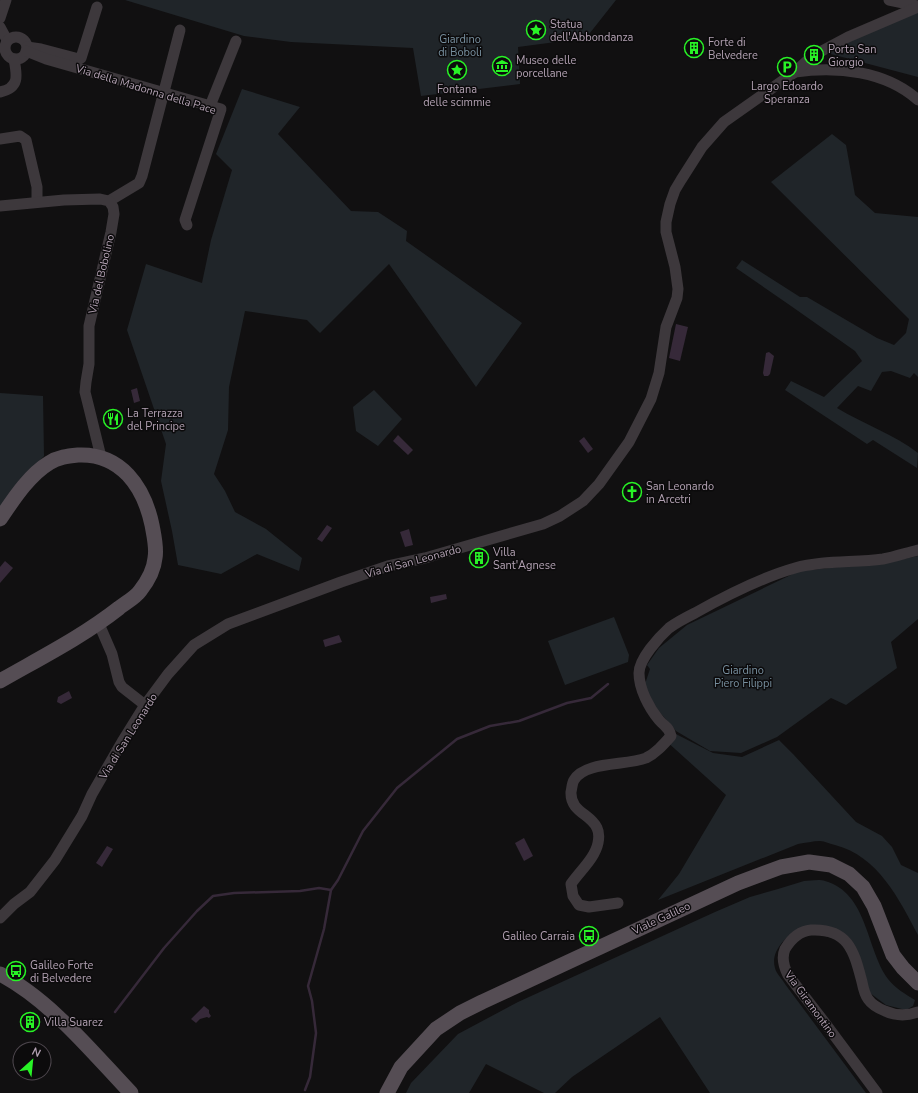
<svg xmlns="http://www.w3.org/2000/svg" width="918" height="1093" font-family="'Nunito Sans',sans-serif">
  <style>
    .green { fill: #202529 }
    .water { fill: #362939 }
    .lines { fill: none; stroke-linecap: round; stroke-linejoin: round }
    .stream { stroke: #362939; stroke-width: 2.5 }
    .minor { stroke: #3d383c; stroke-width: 11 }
    .major { stroke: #554d54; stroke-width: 15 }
    .labels { text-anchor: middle; stroke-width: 3; stroke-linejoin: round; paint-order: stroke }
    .poi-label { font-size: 11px; fill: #b2a1b2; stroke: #0c0b0c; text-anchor: start }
    .park-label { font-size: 11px; fill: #778f9e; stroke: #0c0b0c }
    .street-label { font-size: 11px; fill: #b2a1b2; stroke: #0c0b0c }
  </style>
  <rect width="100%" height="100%" fill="#111011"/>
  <g class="green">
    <path d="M 125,0 L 616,0 L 586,38 L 518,47 L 520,84 L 421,96 L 413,48 L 291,42 L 244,36 Z"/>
    <path d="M 918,7 L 918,77 L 827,53 Z"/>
    <path d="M 242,89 L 300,107 L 278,134 L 351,211 L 378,212 L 407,231 L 406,241 L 522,323 L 476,387 L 389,264 L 320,333 L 307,320 L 245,311 L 229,387 L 228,430 L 214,474 L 225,491 L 235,512 L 266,529 L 302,558 L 299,571 L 257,554 L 221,574 L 178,565 L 172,531 L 161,481 L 166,444 L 127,330 L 146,264 L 202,283 L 211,240 L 232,170 L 216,154 Z"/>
    <path d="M 832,134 L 846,145 L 855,195 L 875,213 L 918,217 L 918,377 L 914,373 L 910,378 L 891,371 L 882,372 L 871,391 L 858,386 L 837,408 C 863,424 894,434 918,453 L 917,468 L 873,440 L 867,444 L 785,390 L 791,381 L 824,397 L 862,361 L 855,351 L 791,306 L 736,268 L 742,260 L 800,297 L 807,297 L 877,338 L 894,345 L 906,333 L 909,319 L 771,182 Z"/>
    <path d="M 374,390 L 402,419 L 378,446 L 356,431 L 353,407 Z"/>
    <path d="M 0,393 L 43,396 L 44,456 L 24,478 L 0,511 Z"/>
    <path d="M 918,556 L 918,619 L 891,642 L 897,668 L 846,705 L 831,698 L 777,737 L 741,753 L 710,751 L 676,731 L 649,700 L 644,683 L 646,681 L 650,669 L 647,665 L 659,648 L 687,625 L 799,571 L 889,562 Z"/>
    <path d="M 614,617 L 629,655 L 628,662 L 565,685 L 548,641 Z"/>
    <path d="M 672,732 L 713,753 L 742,757 L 779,740 L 793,754 L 856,822 L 882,836 L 892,847 L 901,865 L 918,873 L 918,935 C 899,899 878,856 835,845 C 830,844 825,841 820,841 C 813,841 805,843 798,844 L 658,900 L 679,874 L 726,795 L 665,740 Z"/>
    <path d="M 804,881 C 810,881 819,879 825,881 C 868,893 866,949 888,979 C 895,988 905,994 915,1000 L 913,1006 L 906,1010 L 886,1005 L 870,993 L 852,943 L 798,929 C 786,937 770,951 775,968 C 776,973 782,979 785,984 L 866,1093 L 710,1093 L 660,1017 L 572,1077 L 555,1093 L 544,1093 L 486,1064 L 469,1093 L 406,1093 L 411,1083 L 458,1034 L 518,1002 L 715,912 L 750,897 L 778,889 Z"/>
  </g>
  <g class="water">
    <path d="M 676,324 L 688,327 L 680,361 L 669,358 Z"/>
    <path d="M 769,352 L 774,356 L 770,374 L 768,376 L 764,376 L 763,373 L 766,353 Z"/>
    <path d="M 137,388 L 140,401 L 134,403 L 131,390 Z"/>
    <path d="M 398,435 L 413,450 L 408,455 L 393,441 Z"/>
    <path d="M 584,437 L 593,449 L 588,453 L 579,441 Z"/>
    <path d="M 327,525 L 332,528 L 322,542 L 317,539 Z"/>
    <path d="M 409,529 L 413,545 L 405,547 L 400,532 Z"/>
    <path d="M 5,561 L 13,568 L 0,583 L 0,567 Z"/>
    <path d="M 446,594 L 447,599 L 431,603 L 430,597 Z"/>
    <path d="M 339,635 L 342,642 L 325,647 L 323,640 Z"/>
    <path d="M 69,691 L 72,698 L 61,704 L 57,702 L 58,697 Z"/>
    <path d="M 524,838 L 533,856 L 524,861 L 515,843 Z"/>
    <path d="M 107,846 L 113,849 L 102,867 L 96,863 Z"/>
    <path d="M 204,1006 L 209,1010 L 209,1013 L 211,1016 L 209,1018 L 207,1017 L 200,1019 L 196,1023 L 191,1019 Z"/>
  </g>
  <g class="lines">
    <g class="stream">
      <path d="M 115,1012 L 164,948 L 197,911 L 213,896 L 234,893 L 300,891 L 319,888 L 331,890"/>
      <path d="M 305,1090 L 310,1077 L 316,1033 L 312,1001 L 308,986 L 324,929 L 331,890 L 338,880 L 363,831 L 397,788 L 457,739 L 490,726 L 519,721 L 567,703 L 591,698 L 608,684"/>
    </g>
    <g class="minor">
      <path d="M 889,0 L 918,6"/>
      <path d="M 0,18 L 6,0"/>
      <path d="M 0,27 L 7,40"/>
      <circle cx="16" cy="48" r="11"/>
      <path d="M 27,47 L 41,49 L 79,59 L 81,58 L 97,7"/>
      <path d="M 26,51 L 46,59 L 221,109 L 185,220 L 187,225"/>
      <path d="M 818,53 L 848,37 L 918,7"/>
      <path d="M 795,72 C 837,66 886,71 918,100"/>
      <path d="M 0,92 C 20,88 17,75 14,59"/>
      <path d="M 210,106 L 236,41"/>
      <path d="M 0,139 L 20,136 L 26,140 L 37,187 L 37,202"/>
      <path d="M 109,201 L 139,183 L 142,176 L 180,30"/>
      <path d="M 0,206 L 64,200 L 100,199 L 109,201 L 113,207 L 114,214 L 111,232 L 89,326 L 89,364 L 86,382 L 85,392 L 89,408 L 101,457"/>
      <path d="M 99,624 L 112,654 L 119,682 L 122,687 L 145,705"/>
      <path d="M 618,903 L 589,907 L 579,905 L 573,896 L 571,884 C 580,871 595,858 598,843 C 599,838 599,832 597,828 C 591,814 570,812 571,792 C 572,788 572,783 574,780 C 585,761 626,766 646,758 C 656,753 663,745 671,736 C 669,727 665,727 659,720 C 649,708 639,689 639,673 C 639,659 659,637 669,628 C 677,622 687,617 695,613 C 727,595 760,578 795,568 C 823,560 854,563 883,559 C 894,557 906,553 918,550"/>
      <path d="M 0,918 L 14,904 L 30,892 L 55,860 L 82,816 L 92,794 L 122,742 L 145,705 L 168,674 L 194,645 L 228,624 L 341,582 L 388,566 L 425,558 L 543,524 L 560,516 L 583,501 L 599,484 L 629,442 L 651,399 L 659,373 L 666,327 L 677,298 L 678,289 L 675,267 L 666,232 L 666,222 L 670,204 L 675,190 L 681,180 L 702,147 L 724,122 L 795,72 L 810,58"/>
      <path d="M 877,1093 L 825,1023 L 788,975 C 784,967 781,958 785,949 C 791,939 800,931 811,930 C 849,928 854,952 862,982 C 863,987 865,995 868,999 C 872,1005 880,1009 885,1011 C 896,1016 907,1016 918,1012"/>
    </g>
    <g class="major">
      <path d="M 0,519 C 13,500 29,475 49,463 C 58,457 68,456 78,455 C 121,453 144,487 152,525 C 154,536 157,548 155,558 C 154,570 147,582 140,591 C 135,598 125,603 119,608 C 82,637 40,658 0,681"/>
      <path d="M 0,974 C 50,1000 92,1052 131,1093"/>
      <path d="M 387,1093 L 401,1067 L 436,1029 L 460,1013 L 482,1002 L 738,883 L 781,867 L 809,862 L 831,865 L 849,874 L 863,887 L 874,906 L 893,955 L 903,968 L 918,983"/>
    </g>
  </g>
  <defs>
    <symbol id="sight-ring" viewBox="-11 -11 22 22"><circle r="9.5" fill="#0c0b0c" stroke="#28f326" stroke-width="1.5"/><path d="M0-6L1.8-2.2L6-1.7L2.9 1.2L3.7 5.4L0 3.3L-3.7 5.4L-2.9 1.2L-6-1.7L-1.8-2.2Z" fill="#28f326"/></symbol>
    <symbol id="building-ring" viewBox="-11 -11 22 22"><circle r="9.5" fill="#0c0b0c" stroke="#28f326" stroke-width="1.5"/><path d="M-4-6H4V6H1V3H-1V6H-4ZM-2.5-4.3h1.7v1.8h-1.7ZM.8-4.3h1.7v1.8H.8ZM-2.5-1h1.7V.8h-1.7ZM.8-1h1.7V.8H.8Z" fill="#28f326"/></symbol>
    <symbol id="museum-ring" viewBox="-11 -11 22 22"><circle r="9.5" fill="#0c0b0c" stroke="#28f326" stroke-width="1.5"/><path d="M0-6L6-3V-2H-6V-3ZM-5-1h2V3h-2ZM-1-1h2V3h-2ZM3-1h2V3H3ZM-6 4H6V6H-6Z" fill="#28f326"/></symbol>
    <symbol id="parking-ring" viewBox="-11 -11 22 22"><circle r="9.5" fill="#0c0b0c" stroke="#28f326" stroke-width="1.5"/><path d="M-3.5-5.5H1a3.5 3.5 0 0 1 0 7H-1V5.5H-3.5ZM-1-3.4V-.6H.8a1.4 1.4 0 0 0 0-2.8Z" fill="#28f326"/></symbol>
    <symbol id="restaurant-ring" viewBox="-11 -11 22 22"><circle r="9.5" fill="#0c0b0c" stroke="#28f326" stroke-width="1.5"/><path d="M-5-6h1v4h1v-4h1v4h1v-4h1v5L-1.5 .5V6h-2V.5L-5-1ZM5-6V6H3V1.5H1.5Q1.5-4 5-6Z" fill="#28f326"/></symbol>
    <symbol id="church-ring" viewBox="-11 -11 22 22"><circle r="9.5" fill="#0c0b0c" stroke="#28f326" stroke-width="1.5"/><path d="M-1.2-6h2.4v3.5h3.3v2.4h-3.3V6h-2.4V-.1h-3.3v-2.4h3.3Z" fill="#28f326"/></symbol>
    <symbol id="bus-ring" viewBox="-11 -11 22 22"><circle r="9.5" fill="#0c0b0c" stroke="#28f326" stroke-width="1.5"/><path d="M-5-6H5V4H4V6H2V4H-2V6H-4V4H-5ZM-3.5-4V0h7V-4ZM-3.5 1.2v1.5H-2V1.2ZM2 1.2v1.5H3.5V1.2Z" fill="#28f326"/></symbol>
  </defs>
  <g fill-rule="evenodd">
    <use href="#sight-ring" x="525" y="19" width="22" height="22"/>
    <use href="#building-ring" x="683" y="37" width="22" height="22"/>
    <use href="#building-ring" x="803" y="44" width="22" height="22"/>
    <use href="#museum-ring" x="491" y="55" width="22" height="22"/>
    <use href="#parking-ring" x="776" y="56" width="22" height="22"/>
    <use href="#sight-ring" x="446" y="59" width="22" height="22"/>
    <use href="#restaurant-ring" x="102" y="408" width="22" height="22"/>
    <use href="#church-ring" x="621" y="481" width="22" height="22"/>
    <use href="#building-ring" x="468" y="547" width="22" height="22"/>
    <use href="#bus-ring" x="578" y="925" width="22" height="22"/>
    <use href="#bus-ring" x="5" y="960" width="22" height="22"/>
    <use href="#building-ring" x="19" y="1011" width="22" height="22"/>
  </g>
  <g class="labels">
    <g class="poi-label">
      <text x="550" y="28">Statua<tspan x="550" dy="13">dell'Abbondanza</tspan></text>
      <text x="708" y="46">Forte di<tspan x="708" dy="13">Belvedere</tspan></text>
      <text x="828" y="53">Porta San<tspan x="828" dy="13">Giorgio</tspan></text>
      <text x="516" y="64">Museo delle<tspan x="516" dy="13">porcellane</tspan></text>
      <text x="787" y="90" text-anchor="middle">Largo Edoardo<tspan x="787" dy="13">Speranza</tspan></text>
      <text x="457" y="93" text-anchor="middle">Fontana<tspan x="457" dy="13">delle scimmie</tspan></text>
      <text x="127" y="417">La Terrazza<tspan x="127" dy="13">del Principe</tspan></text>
      <text x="646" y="490">San Leonardo<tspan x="646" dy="13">in Arcetri</tspan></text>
      <text x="493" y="556">Villa<tspan x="493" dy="13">Sant'Agnese</tspan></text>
      <text x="575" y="940" text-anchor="end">Galileo Carraia</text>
      <text x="30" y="969">Galileo Forte<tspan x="30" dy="13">di Belvedere</tspan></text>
      <text x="44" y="1026">Villa Suarez</text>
    </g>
    <g class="park-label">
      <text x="460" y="43">Giardino<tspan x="460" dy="13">di Boboli</tspan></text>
      <text x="743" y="674">Giardino<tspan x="743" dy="13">Piero Filippi</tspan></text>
    </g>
    <g class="street-label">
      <text transform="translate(146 89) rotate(17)" y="4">Via della Madonna della Pace</text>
      <text transform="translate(101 274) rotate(-77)" y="4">Via del Bobolino</text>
      <text transform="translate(413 561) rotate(-15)" y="4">Via di San Leonardo</text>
      <text transform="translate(128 736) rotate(-58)" y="4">Via di San Leonardo</text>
      <text transform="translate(661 918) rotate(-25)" y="4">Viale Galileo</text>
      <text transform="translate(811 1004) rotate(54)" y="4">Via Giramontino</text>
    </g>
  </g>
  <g transform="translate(32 1061) rotate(27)"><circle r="19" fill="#0c0b0c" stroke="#4e474e"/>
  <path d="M0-3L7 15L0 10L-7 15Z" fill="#28f326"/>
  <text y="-6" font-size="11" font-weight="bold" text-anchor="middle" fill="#b2a1b2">N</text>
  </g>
</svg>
